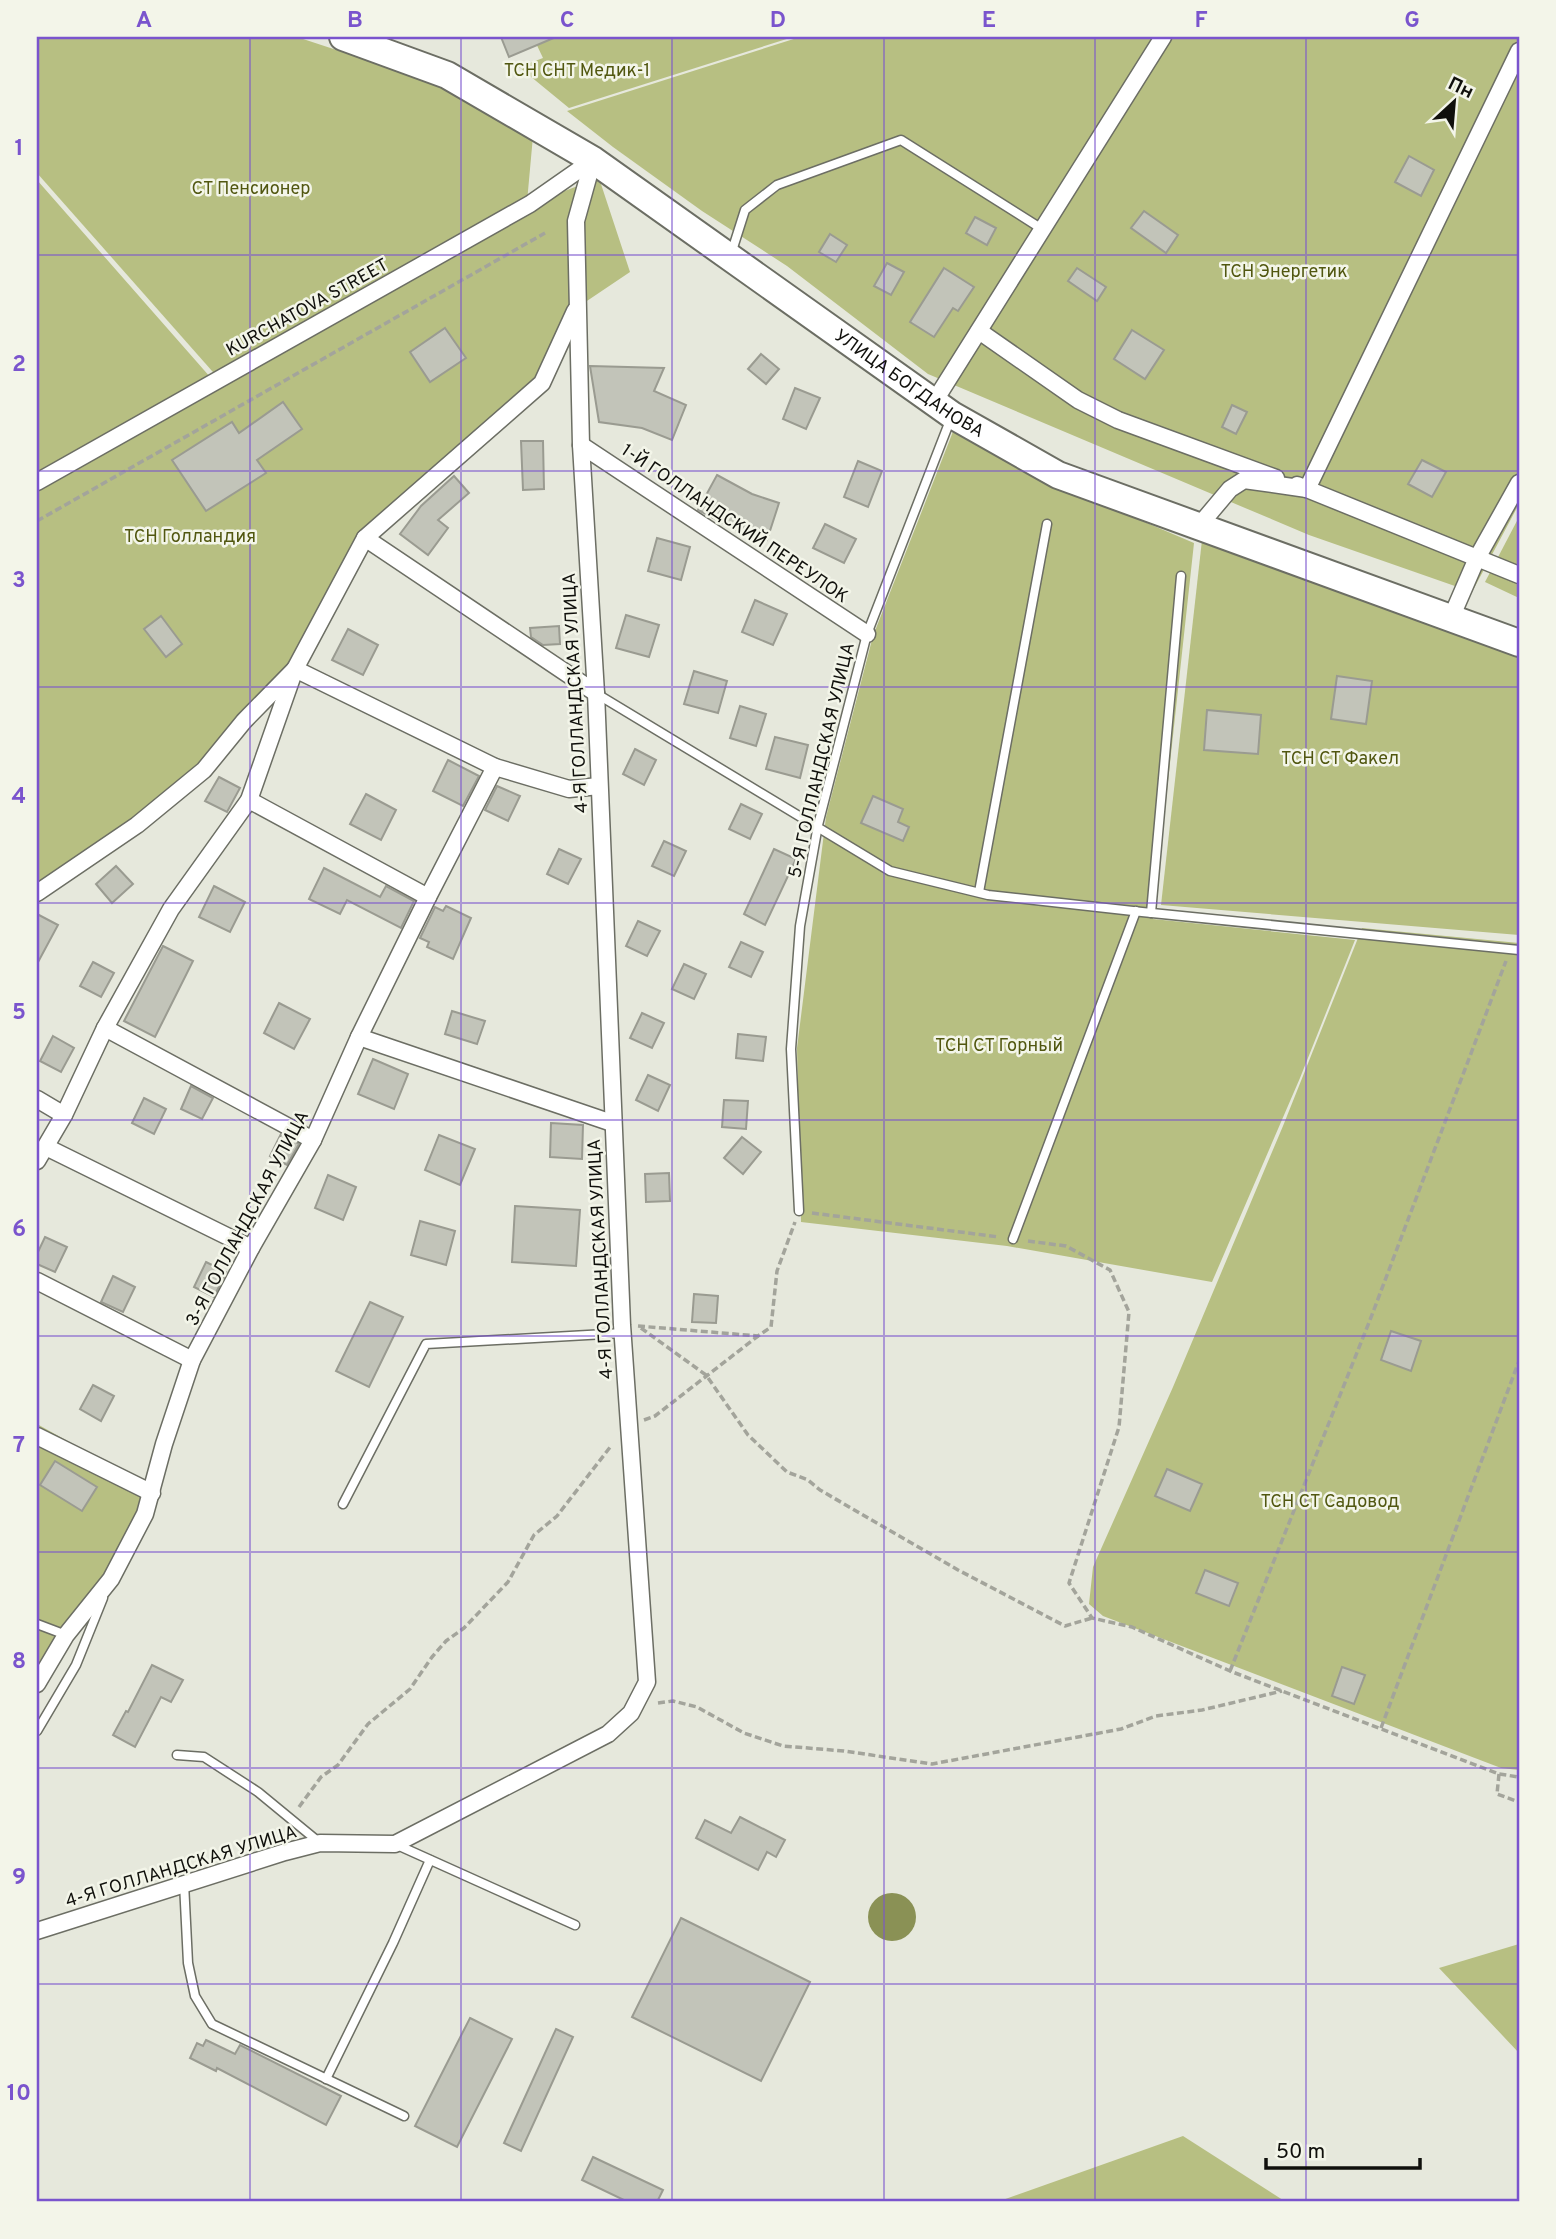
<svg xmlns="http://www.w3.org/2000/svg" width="1556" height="2239" font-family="Overpass,sans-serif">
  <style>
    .green { fill: #b7bf82 }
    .water { fill: #8a9155 }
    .building { fill: #c2c4b9; stroke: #9a9b91; stroke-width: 2 }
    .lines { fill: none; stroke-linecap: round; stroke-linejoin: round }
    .lane-casing { stroke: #6c6e64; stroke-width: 11 }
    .street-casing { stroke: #6c6e64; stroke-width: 19 }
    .primary-casing { stroke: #6c6e64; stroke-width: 30 }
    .path { stroke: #a3a49b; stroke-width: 3.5; stroke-dasharray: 7 3.5; stroke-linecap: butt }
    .lane { stroke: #fff; stroke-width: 8 }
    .street { stroke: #fff; stroke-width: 16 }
    .primary { stroke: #fff; stroke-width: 26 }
    .grid { fill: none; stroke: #7a54cd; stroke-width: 2; stroke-opacity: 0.55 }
    .labels { text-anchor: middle; stroke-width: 5; stroke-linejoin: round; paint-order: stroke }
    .park-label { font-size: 18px; fill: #515710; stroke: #f3f5e9 }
    .street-label { font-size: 18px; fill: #10100c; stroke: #f3f5e9 }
    .neatline { fill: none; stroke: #7a54cd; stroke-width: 2.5 }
    .grid-label { font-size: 23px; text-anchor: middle; font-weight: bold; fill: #7a54cd }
  </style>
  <rect width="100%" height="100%" fill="#e6e8dc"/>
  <g class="green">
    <path d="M 37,37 L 297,37 L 452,88 L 533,136 L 527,202 L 220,380 L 37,173 Z"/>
    <path d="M 533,37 L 793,37 L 569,108 L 519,67 L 543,58 Z"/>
    <path d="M 800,37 L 1519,37 L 1519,504 L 1472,592 L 1309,535 L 928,374 L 787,266 L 702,211 L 613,147 L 567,111 Z"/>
    <path d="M 599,178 L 630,272 L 575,309 L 541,382 L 363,538 L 294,667 L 202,769 L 37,891 L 37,180 L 218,386 L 530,204 Z"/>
    <path d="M 954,429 L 1060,486 L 1194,543 L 1153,919 L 1355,940 L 1300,1078 L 1212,1282 L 1007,1246 L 801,1222 L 797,1048 L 826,817 L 873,636 Z"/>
    <path d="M 1519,517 L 1519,598 L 1485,582 Z"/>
    <path d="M 1202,540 L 1519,654 L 1519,935 L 1161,905 Z"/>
    <path d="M 1362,928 L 1519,943 L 1519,1770 L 1501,1768 L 1103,1616 L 1089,1604 L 1093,1567 L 1173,1387 L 1283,1126 Z"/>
    <path d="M 37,1424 L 150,1487 L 107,1577 L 37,1677 Z"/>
    <path d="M 1519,1944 L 1519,2053 L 1439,1968 Z"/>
    <path d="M 1183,2136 L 1286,2202 L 997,2202 Z"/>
  </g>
  <circle class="water" cx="892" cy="1917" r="24"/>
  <g class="building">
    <path d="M 501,37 L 556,37 L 509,57 Z"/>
    <path d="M 1409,156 L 1434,170 L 1421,196 L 1395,182 Z"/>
    <path d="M 1144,211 L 1178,235 L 1166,253 L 1131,228 Z"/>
    <path d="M 975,217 L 996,228 L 987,245 L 966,233 Z"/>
    <path d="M 830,234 L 847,245 L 836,262 L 819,252 Z"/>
    <path d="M 887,263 L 904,272 L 891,295 L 874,286 Z"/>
    <path d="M 944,268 L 974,287 L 958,311 L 953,308 L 934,337 L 910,322 Z"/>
    <path d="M 1077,268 L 1106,287 L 1097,301 L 1068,281 Z"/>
    <path d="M 445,328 L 466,358 L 430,382 L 410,352 Z"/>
    <path d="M 1132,330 L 1164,350 L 1145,379 L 1114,359 Z"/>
    <path d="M 761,354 L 779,369 L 766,384 L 748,369 Z"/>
    <path d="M 590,366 L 664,368 L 654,391 L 686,405 L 672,440 L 642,428 L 599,422 Z"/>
    <path d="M 795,388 L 820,398 L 806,429 L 783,419 Z"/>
    <path d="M 283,402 L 302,429 L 257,460 L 266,473 L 206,511 L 172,460 L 232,422 L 239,433 Z"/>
    <path d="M 1232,405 L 1247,412 L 1236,434 L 1222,427 Z"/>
    <path d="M 521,441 L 543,441 L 544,489 L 523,490 Z"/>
    <path d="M 1422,460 L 1446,472 L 1432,497 L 1408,484 Z"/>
    <path d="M 858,461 L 882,471 L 868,507 L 844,497 Z"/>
    <path d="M 717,475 L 752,494 L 779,503 L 767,540 L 737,530 L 698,510 Z"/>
    <path d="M 454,476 L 469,493 L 438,520 L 448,528 L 428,555 L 400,534 L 421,506 Z"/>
    <path d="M 825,524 L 856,539 L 844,563 L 813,548 Z"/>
    <path d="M 657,538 L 690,547 L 681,580 L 648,571 Z"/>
    <path d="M 755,600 L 787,614 L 773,645 L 742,632 Z"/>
    <path d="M 626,615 L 659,625 L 649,657 L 616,648 Z"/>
    <path d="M 161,616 L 182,644 L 166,657 L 144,629 Z"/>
    <path d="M 559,626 L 560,644 L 543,645 L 531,637 L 530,628 Z"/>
    <path d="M 348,629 L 378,645 L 363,675 L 332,660 Z"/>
    <path d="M 694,671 L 727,681 L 718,713 L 684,704 Z"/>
    <path d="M 1337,676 L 1372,681 L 1366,724 L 1331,719 Z"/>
    <path d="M 740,706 L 766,714 L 756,746 L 730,738 Z"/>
    <path d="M 1207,710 L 1261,715 L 1258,754 L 1204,750 Z"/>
    <path d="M 775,737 L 808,745 L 800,778 L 766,769 Z"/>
    <path d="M 635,749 L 656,760 L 644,785 L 623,774 Z"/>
    <path d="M 448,760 L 479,776 L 463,806 L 433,791 Z"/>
    <path d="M 219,777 L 240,788 L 227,812 L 205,801 Z"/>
    <path d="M 497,786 L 520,796 L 508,821 L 485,810 Z"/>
    <path d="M 366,794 L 396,810 L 381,840 L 350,824 Z"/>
    <path d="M 873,796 L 903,809 L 898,822 L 909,827 L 903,841 L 861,823 Z"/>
    <path d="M 741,804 L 762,814 L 750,839 L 729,829 Z"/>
    <path d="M 664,841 L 686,851 L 674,876 L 652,866 Z"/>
    <path d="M 559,849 L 581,859 L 568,884 L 547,874 Z"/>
    <path d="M 774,849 L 796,859 L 765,925 L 744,914 Z"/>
    <path d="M 116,866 L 133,884 L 112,903 L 96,884 Z"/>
    <path d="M 324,868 L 380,897 L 386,886 L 414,901 L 401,928 L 347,900 L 340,914 L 309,899 Z"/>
    <path d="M 214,886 L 245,902 L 230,932 L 199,917 Z"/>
    <path d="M 446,906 L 471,918 L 453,959 L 427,947 L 429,942 L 420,938 L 435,907 L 443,911 Z"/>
    <path d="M 37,914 L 58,925 L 37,964 Z"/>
    <path d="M 638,921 L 660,931 L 647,956 L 626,946 Z"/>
    <path d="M 741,942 L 763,952 L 751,977 L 729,967 Z"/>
    <path d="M 163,946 L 193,961 L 155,1037 L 124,1021 Z"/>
    <path d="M 93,962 L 114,973 L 101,997 L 80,986 Z"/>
    <path d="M 684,964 L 706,974 L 694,999 L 672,989 Z"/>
    <path d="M 279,1003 L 310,1019 L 294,1049 L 264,1033 Z"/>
    <path d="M 452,1011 L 485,1021 L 477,1044 L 445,1034 Z"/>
    <path d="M 642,1013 L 664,1023 L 652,1048 L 630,1038 Z"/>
    <path d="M 738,1034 L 766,1037 L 763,1061 L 736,1058 Z"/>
    <path d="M 53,1036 L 74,1048 L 61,1072 L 40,1061 Z"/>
    <path d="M 373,1059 L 408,1074 L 394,1109 L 358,1094 Z"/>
    <path d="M 648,1075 L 670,1085 L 658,1111 L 636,1100 Z"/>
    <path d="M 191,1086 L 213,1098 L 202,1119 L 181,1109 Z"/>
    <path d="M 144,1098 L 166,1109 L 154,1134 L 132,1123 Z"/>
    <path d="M 724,1100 L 748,1101 L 746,1129 L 722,1127 Z"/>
    <path d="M 551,1123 L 583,1125 L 582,1159 L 550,1157 Z"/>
    <path d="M 281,1134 L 299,1144 L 287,1165 L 270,1156 Z"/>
    <path d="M 439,1135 L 475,1149 L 460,1185 L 425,1170 Z"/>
    <path d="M 742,1137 L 761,1152 L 743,1174 L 724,1158 Z"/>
    <path d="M 669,1173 L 670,1201 L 646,1202 L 645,1174 Z"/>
    <path d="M 328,1175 L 356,1187 L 343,1220 L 315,1208 Z"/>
    <path d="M 515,1206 L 580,1210 L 576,1266 L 512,1262 Z"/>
    <path d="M 420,1221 L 455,1231 L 446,1265 L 411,1255 Z"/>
    <path d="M 45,1237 L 67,1247 L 55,1272 L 37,1264 L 37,1254 Z"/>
    <path d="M 206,1262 L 226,1272 L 214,1297 L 194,1287 Z"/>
    <path d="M 113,1276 L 135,1287 L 123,1312 L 101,1302 Z"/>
    <path d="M 694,1294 L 718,1296 L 716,1323 L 692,1322 Z"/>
    <path d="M 370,1302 L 403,1317 L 369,1387 L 336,1371 Z"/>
    <path d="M 1391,1331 L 1421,1341 L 1411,1371 L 1381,1360 Z"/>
    <path d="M 93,1385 L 114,1396 L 101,1421 L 80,1409 Z"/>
    <path d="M 55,1461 L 97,1487 L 82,1511 L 40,1485 Z"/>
    <path d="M 1167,1469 L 1202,1484 L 1190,1511 L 1155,1496 Z"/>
    <path d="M 1205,1570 L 1238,1583 L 1229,1606 L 1196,1593 Z"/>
    <path d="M 152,1665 L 183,1680 L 171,1702 L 161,1697 L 135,1747 L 113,1735 L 126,1711 L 128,1712 Z"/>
    <path d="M 1342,1667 L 1365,1675 L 1354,1704 L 1332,1696 Z"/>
    <path d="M 740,1817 L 785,1840 L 776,1857 L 767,1852 L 758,1870 L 696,1838 L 705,1820 L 731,1833 Z"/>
    <path d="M 681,1918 L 810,1982 L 761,2081 L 632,2017 Z"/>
    <path d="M 470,2018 L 512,2039 L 457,2147 L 415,2126 Z"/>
    <path d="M 556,2029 L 573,2037 L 521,2151 L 504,2143 Z"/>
    <path d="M 206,2040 L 235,2054 L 240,2045 L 341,2096 L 326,2125 L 217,2068 L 216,2071 L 190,2058 L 197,2043 L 203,2046 Z"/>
    <path d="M 593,2157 L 663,2190 L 657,2202 L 628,2202 L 582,2180 Z"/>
  </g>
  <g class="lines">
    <defs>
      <g id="lane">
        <path d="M 731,254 L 745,210 L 777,185 L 901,140 L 1042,229"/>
        <path d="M 597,694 L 890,871 L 988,895 L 1142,912 L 1519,950"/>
        <path d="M 979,892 L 1047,524"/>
        <path d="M 1151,913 L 1181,576"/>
        <path d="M 799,1211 L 791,1049 L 800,926 L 818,825 L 867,634 L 951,418"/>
        <path d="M 1013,1239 L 1136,911"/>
        <path d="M 343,1504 L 426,1344 L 623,1333"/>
        <path d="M 37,1624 L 66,1635"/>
        <path d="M 37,1731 L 76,1665 L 103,1598"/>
        <path d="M 177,1755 L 204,1757 L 258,1792 L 320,1843"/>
        <path d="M 395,1844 L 575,1925"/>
        <path d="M 184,1883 L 188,1963 L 195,1996 L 212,2024 L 404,2116"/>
        <path d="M 326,2079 L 393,1943 L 430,1860"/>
      </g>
      <g id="street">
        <path d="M 979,331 L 1078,400 L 1118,420 L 1276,478"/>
        <path d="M 934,402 L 1163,37"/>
        <path d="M 581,445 L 867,634"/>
        <path d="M 37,482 L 530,204 L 593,160"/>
        <path d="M 1297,485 L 1519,575"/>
        <path d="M 1198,527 L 1230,489 L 1244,480 L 1307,489 L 1519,51"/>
        <path d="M 365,538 L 596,693"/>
        <path d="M 1451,618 L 1477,558 L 1519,483"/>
        <path d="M 249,800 L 428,897"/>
        <path d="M 37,893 L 137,825 L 204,770 L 244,721 L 295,669 L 495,767 L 569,789 L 599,786"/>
        <path d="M 105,1028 L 313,1140"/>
        <path d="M 359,1037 L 612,1123"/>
        <path d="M 37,1099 L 64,1115"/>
        <path d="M 46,1147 L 251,1248"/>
        <path d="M 37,1161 L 64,1115 L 105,1028 L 171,909 L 249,800 L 295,669 L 365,538 L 542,383 L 575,311"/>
        <path d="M 37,1281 L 192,1360"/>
        <path d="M 37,1436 L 152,1493"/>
        <path d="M 37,1684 L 66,1635 L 111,1579 L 145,1514 L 164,1444 L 192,1360 L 251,1248 L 313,1140 L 359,1037 L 428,897 L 495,767"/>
        <path d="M 37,1931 L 285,1852 L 320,1843 L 395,1844 L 608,1734 L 631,1713 L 647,1682 L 622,1325 L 596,693 L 581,445 L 576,221 L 593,160"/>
      </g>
      <g id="primary">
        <path id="s1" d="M 343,37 L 447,75 L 593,160 L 952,415 L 1058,475 L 1519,643"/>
      </g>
    </defs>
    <use href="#lane" class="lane-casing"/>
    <use href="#street" class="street-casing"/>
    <use href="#primary" class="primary-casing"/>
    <g class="path">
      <path d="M 37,521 L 545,233"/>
      <path d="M 812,1213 L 999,1237"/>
      <path d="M 1028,1241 L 1066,1246 L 1110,1270 L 1129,1312 L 1119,1427 L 1069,1583 L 1092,1618 L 1132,1627 L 1230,1671 L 1499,1774 L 1519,1777"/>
      <path d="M 638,1326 L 758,1336 L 771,1327 L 777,1271 L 795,1222"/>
      <path d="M 641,1328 L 706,1375 L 748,1435 L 787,1472 L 808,1480 L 820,1490 L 958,1570 L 1065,1626 L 1092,1618"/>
      <path d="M 644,1420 L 655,1416 L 758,1336"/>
      <path d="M 1230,1671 L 1370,1320 L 1506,961"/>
      <path d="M 658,1703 L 673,1701 L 697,1707 L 744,1733 L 783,1746 L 844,1751 L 932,1764 L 1121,1729 L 1156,1716 L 1202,1710 L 1282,1691"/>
      <path d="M 1381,1728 L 1519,1361"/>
      <path d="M 1499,1774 L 1497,1794 L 1519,1802"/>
      <path d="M 299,1807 L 321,1777 L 338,1765 L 368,1724 L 410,1689 L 432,1657 L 446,1641 L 464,1628 L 508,1582 L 534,1535 L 557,1516 L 611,1446"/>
    </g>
    <use href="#lane" class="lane"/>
    <use href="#street" class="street"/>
    <use href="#primary" class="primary"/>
  </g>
  <path class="grid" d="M 250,37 L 250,2202M 461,37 L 461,2202M 672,37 L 672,2202M 884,37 L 884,2202M 1095,37 L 1095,2202M 1306,37 L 1306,2202M 37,255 L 1519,255M 37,471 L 1519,471M 37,687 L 1519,687M 37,903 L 1519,903M 37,1120 L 1519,1120M 37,1336 L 1519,1336M 37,1552 L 1519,1552M 37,1768 L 1519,1768M 37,1984 L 1519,1984"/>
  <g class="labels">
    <g class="park-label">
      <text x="577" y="76">ТСН СНТ Медик-1</text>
      <text x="251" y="194">СТ Пенсионер</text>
      <text x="1284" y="277">ТСН Энергетик</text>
      <text x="190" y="542">ТСН Голландия</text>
      <text x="1340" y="764">ТСН СТ Факел</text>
      <text x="999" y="1051">ТСН СТ Горный</text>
      <text x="1330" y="1507">ТСН СТ Садовод</text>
    </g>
    <g class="street-label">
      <text transform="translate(307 307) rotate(-29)" y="6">KURCHATOVA STREET</text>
      <text dy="6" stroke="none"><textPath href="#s1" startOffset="667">УЛИЦА БОГДАНОВА</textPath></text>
      <text transform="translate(735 523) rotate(34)" y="6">1-Й ГОЛЛАНДСКИЙ ПЕРЕУЛОК</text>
      <text transform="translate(575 693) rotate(-93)" y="6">4-Я ГОЛЛАНДСКАЯ УЛИЦА</text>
      <text transform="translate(821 760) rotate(-77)" y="6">5-Я ГОЛЛАНДСКАЯ УЛИЦА</text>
      <text transform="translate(247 1218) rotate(-62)" y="6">3-Я ГОЛЛАНДСКАЯ УЛИЦА</text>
      <text transform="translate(600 1259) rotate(-93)" y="6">4-Я ГОЛЛАНДСКАЯ УЛИЦА</text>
      <text transform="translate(181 1866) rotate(-17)" y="6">4-Я ГОЛЛАНДСКАЯ УЛИЦА</text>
    </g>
  </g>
  <rect width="1556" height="2239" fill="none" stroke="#f3f5e9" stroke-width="77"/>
  <g transform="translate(1454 102) rotate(26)" stroke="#f3f5e9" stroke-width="5" paint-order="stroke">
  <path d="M0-5L12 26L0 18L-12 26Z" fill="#10100c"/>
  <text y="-10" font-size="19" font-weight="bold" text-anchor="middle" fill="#10100c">Пн</text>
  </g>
  <path d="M1266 2158v10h154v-10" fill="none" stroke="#10100c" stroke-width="3.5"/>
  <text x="1276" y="2158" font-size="21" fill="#10100c" stroke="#f3f5e9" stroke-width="5" paint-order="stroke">50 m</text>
  <rect x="38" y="38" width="1480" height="2162" class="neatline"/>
  <g class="grid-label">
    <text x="144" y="27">A</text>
    <text x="355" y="27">B</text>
    <text x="567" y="27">C</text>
    <text x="778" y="27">D</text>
    <text x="989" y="27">E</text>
    <text x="1201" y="27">F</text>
    <text x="1412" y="27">G</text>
    <text x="19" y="155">1</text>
    <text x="19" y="371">2</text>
    <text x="19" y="587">3</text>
    <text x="19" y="803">4</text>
    <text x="19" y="1019">5</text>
    <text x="19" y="1236">6</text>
    <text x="19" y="1452">7</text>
    <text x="19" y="1668">8</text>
    <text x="19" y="1884">9</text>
    <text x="19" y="2100">10</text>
  </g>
</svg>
